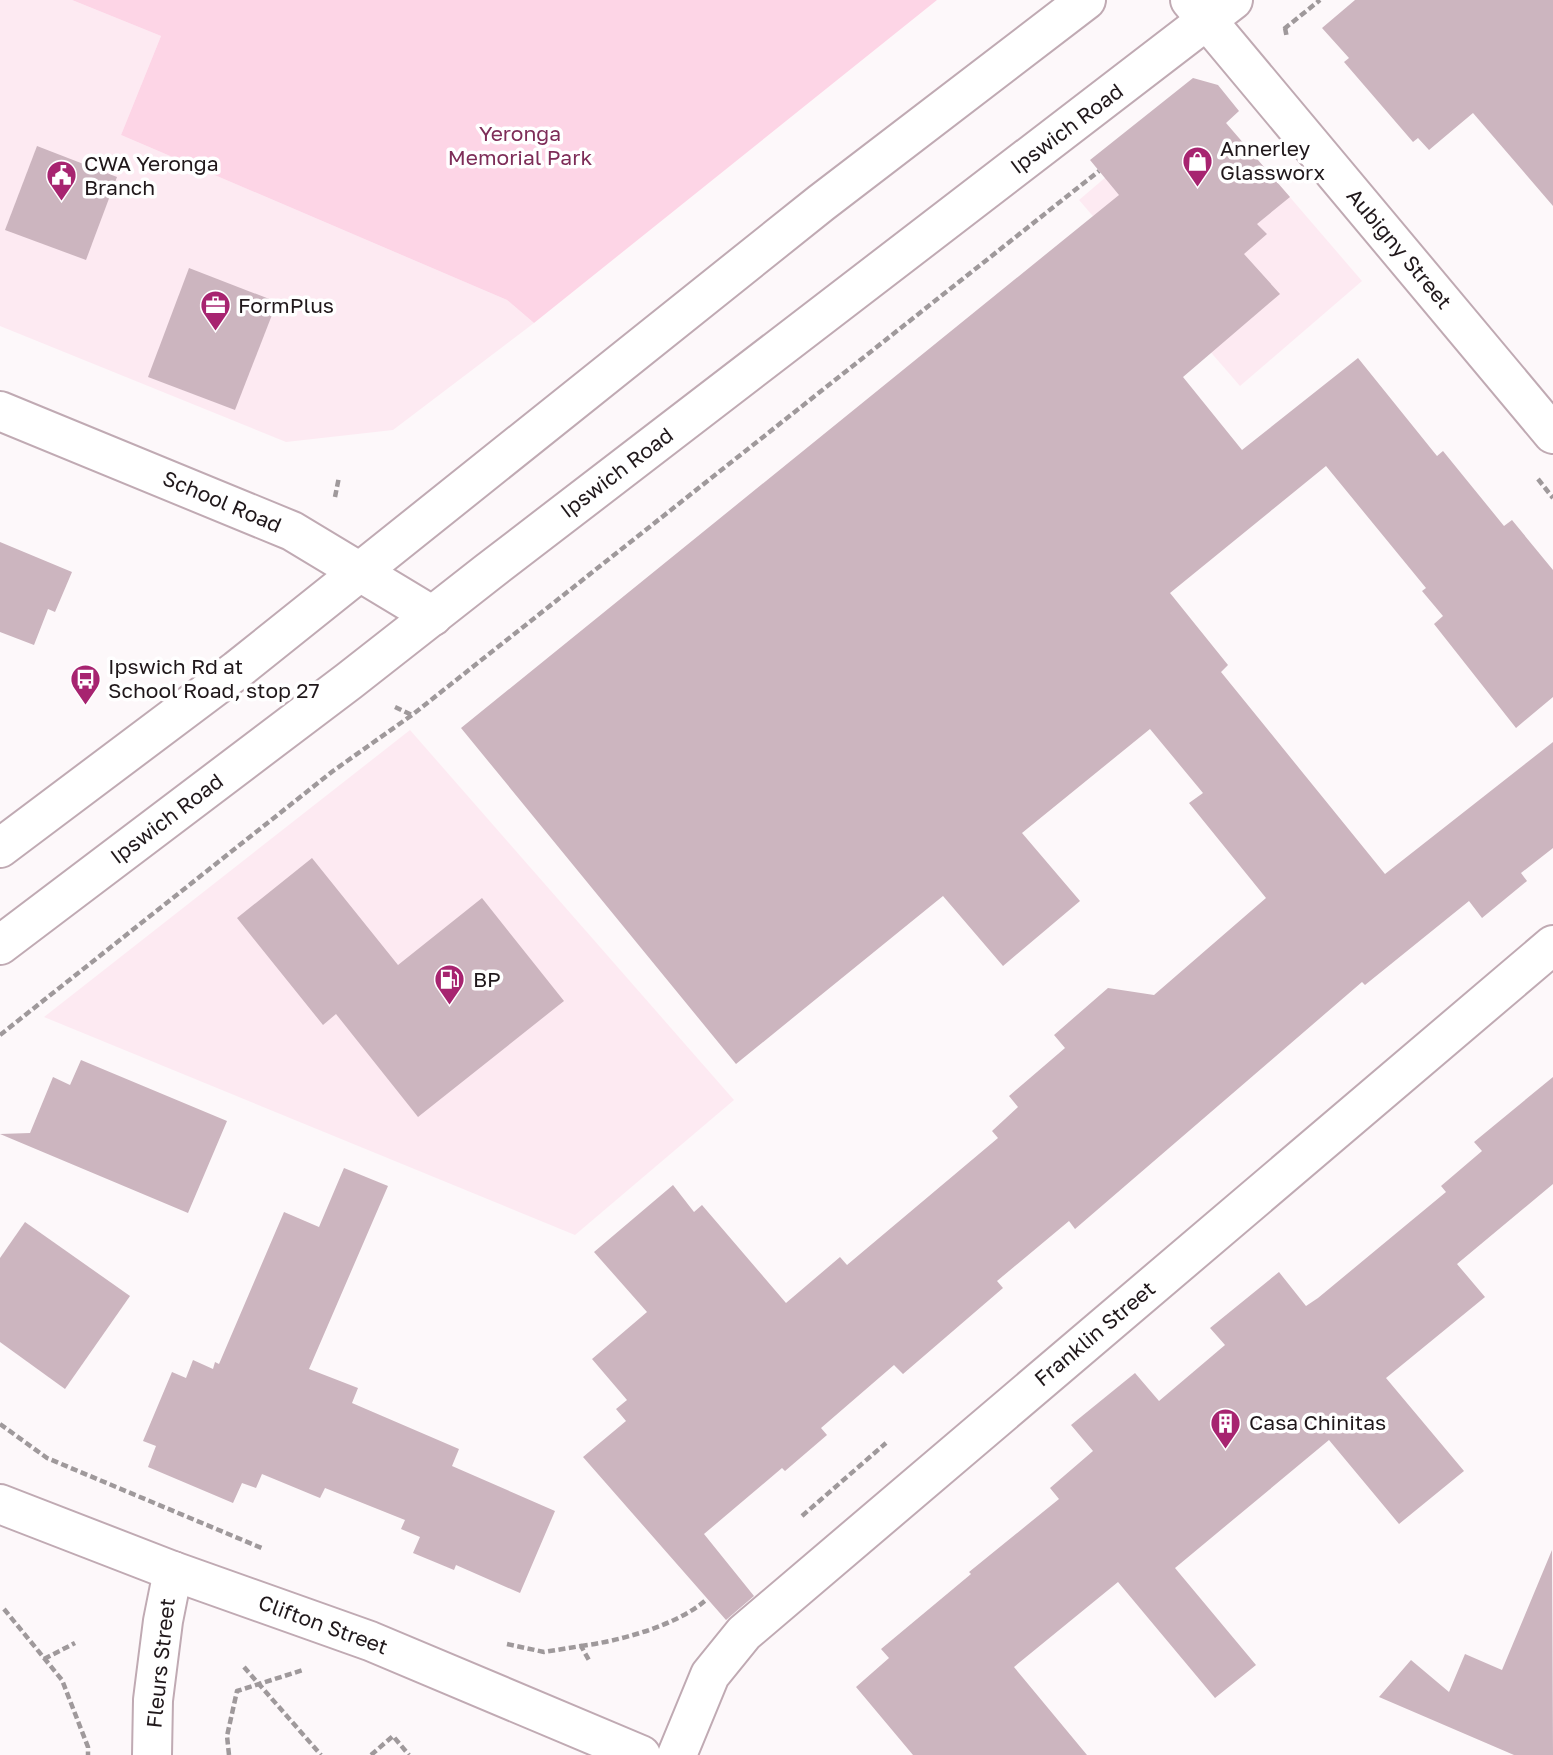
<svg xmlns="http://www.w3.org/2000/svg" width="1553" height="1755" font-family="'Golos Text',sans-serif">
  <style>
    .built { fill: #fdeaf2 }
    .green { fill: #fdd5e6 }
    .building { fill: #ccb5bf }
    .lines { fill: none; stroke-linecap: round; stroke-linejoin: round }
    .street-casing { stroke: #c0aab3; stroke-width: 42 }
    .secondary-casing { stroke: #c0aab3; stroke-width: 42 }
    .highway-casing { stroke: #c0aab3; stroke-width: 42 }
    .path { stroke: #9f999b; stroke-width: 4.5; stroke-dasharray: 7 3.5; stroke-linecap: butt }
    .street { stroke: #fff; stroke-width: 38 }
    .secondary { stroke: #fff; stroke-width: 38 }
    .highway { stroke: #fff; stroke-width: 38 }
    .labels { text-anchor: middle; stroke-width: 7; stroke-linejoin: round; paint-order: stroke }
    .street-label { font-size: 21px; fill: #20181b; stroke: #fff }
    .park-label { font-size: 21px; fill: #7e2d58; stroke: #fff }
    .poi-label { font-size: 21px; fill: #20181b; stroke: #fff; text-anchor: start }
  </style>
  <rect width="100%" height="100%" fill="#fdf8fa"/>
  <g class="built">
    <path d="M 0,0 L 72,0 L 161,36 L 121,135 L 507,300 L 534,323 L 393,430 L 286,442 L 0,326 Z"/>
    <path d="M 1202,95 L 1362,281 L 1240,386 L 1079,200 Z"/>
    <path d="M 410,730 L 734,1100 L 575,1235 L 44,1017 Z"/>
  </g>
  <path class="green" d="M 72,0 L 937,0 L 534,323 L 507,300 L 121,135 L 161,36 Z"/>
  <g class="building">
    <path d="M 1355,0 L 1553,0 L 1553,206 L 1473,113 L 1429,150 L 1418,138 L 1413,142 L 1344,62 L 1349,58 L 1322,28 Z"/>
    <path d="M 1193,78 L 1218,85 L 1239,111 L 1226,123 L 1290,197 L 1257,224 L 1267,234 L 1244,254 L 1280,294 L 1183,377 L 1242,450 L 1358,358 L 1437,456 L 1443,451 L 1504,526 L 1512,520 L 1553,570 L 1553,697 L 1516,728 L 1434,624 L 1443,616 L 1422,591 L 1426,588 L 1326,466 L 1170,593 L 1228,665 L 1221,672 L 1385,874 L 1553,742 L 1553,848 L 1521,873 L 1527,881 L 1482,918 L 1469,901 L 1365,985 L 1362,982 L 1075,1229 L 1069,1221 L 997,1281 L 1003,1288 L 903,1374 L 894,1365 L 821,1428 L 827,1435 L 785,1471 L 782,1468 L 704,1534 L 754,1596 L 726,1620 L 583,1457 L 626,1421 L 616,1409 L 627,1400 L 592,1359 L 647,1312 L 594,1252 L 673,1185 L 694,1212 L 702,1205 L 786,1303 L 840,1257 L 847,1265 L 998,1138 L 992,1131 L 1018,1107 L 1009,1096 L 1065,1048 L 1054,1035 L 1108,988 L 1154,995 L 1266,898 L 1189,803 L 1203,793 L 1150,729 L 1022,833 L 1080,901 L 1003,966 L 943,896 L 736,1064 L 461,728 L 1119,195 L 1090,160 Z"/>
    <path d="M 37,146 L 117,177 L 86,260 L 5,230 Z"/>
    <path d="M 189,268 L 277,302 L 235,410 L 148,377 Z"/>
    <path d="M 0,542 L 72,572 L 55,612 L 48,609 L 34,645 L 0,632 Z"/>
    <path d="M 312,858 L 398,965 L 482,898 L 564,1001 L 418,1117 L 336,1014 L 323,1025 L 237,918 Z"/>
    <path d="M 81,1060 L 227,1121 L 188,1213 L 0,1134 L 30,1133 L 53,1077 L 70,1085 Z"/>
    <path d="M 1553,1077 L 1553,1184 L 1457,1264 L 1485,1297 L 1386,1378 L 1464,1471 L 1399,1524 L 1329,1440 L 1175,1568 L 1256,1665 L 1215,1698 L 1118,1582 L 1014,1667 L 1087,1755 L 913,1755 L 856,1687 L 889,1658 L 881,1649 L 971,1574 L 969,1572 L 1059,1499 L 1050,1488 L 1093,1451 L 1071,1425 L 1135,1373 L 1159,1401 L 1225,1345 L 1210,1328 L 1279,1272 L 1306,1306 L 1318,1298 L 1446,1192 L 1441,1186 L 1482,1151 L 1474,1142 Z"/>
    <path d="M 344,1168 L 388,1186 L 309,1369 L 358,1388 L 352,1403 L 459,1449 L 452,1466 L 555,1511 L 520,1593 L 456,1565 L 454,1570 L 413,1553 L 420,1537 L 401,1529 L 405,1520 L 325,1488 L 320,1498 L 262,1474 L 256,1488 L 242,1483 L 233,1503 L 148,1467 L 156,1446 L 143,1441 L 172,1372 L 186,1378 L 193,1360 L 213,1369 L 215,1362 L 219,1364 L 284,1212 L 319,1227 Z"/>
    <path d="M 25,1222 L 130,1296 L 65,1389 L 0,1342 L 0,1258 Z"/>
    <path d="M 1552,1550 L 1553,1755 L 1514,1755 L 1379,1697 L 1411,1660 L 1449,1692 L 1465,1654 L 1502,1670 Z"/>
  </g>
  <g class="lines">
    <defs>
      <g id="street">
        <path d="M 1190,0 L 1553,434"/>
        <path d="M 0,1504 L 173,1571 L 370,1641 L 641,1755"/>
        <path d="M 152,1755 L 153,1700 L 163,1621 L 173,1571"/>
        <path d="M 677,1755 L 710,1675 L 744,1633 L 1553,945"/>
      </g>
      <path id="secondary" d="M 0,411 L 292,531 L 433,616"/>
      <g id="highway">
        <path d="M 0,848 L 237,670 L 821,203 L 1086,0"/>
        <path d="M 0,945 L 349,681 L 488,572 L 1233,0"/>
      </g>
    </defs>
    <use href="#street" class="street-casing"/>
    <use href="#secondary" class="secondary-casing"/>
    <use href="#highway" class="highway-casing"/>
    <g class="path">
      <path d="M 1285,28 L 1287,38"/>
      <path d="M 1284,29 L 1320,0"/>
      <path d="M 1538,479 L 1553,498"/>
      <path d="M 335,497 L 339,477"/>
      <path d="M 395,707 L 412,715"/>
      <path d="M 0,1035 L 333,771 L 412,715 L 1099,171"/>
      <path d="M 0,1424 L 47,1458 L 264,1549"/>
      <path d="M 802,1516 L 886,1443"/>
      <path d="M 4,1609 L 62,1680 L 88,1747 L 88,1755"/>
      <path d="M 507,1644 L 544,1652 L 581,1646 L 590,1662"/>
      <path d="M 581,1646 C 619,1641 676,1626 706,1600"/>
      <path d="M 44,1659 L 75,1643"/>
      <path d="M 244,1667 L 321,1755"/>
      <path d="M 229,1755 L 227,1736 L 237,1691 L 303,1670"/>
      <path d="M 371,1755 L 393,1736 L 409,1755"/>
    </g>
    <use href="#street" class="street"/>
    <use href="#secondary" class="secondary"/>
    <use href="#highway" class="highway"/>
  </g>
  <defs>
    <symbol id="shop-pin" viewBox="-11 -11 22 30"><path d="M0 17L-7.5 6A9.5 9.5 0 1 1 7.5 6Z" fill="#a72470" stroke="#fff"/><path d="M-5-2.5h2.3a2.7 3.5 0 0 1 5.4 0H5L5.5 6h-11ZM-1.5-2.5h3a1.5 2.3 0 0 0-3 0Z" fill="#fff"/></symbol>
    <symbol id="civic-pin" viewBox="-11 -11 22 30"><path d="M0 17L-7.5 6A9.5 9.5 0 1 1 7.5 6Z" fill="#a72470" stroke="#fff"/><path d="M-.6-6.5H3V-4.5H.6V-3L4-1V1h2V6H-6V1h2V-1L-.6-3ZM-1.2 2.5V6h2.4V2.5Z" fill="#fff"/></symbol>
    <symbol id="office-pin" viewBox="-11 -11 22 30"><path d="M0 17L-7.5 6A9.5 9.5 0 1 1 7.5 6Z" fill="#a72470" stroke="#fff"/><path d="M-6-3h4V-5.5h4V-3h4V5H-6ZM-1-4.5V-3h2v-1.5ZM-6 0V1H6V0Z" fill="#fff"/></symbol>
    <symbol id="bus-pin" viewBox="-11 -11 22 30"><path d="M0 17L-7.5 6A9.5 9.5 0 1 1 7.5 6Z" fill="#a72470" stroke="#fff"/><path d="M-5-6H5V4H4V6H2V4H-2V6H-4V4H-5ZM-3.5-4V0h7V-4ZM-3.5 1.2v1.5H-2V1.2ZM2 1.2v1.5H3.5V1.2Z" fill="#fff"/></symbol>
    <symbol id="fuel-pin" viewBox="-11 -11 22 30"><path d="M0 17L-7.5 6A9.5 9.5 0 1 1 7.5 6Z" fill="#a72470" stroke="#fff"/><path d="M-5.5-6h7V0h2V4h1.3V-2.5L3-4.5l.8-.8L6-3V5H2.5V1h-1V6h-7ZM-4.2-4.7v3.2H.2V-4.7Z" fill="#fff"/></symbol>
    <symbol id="building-pin" viewBox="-11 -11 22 30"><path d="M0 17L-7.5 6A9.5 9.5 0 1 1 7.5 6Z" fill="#a72470" stroke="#fff"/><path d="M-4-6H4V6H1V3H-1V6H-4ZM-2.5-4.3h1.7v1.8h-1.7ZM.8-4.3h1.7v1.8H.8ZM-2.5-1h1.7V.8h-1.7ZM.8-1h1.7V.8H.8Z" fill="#fff"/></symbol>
  </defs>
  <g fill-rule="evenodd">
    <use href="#shop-pin" x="1180" y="144" width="35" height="47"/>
    <use href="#civic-pin" x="44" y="158" width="35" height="47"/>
    <use href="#office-pin" x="198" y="288" width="35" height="47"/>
    <use href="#bus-pin" x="68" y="662" width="35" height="47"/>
    <use href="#fuel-pin" x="432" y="962" width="35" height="47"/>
    <use href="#building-pin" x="1208" y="1406" width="35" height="47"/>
  </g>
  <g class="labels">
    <g class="street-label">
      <text transform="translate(1067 129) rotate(-37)" y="7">Ipswich Road</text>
      <text transform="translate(1399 249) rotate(50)" y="7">Aubigny Street</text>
      <text transform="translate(617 473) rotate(-37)" y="7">Ipswich Road</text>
      <text transform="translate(222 502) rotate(23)" y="7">School Road</text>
      <text transform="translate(167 819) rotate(-37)" y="7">Ipswich Road</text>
      <text transform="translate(1095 1334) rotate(-40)" y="7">Franklin Street</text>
      <text transform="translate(323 1625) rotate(20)" y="7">Clifton Street</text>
      <text transform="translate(161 1663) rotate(-84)" y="7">Fleurs Street</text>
    </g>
    <g class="park-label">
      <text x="520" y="141">Yeronga<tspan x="520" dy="24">Memorial Park</tspan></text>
    </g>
    <g class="poi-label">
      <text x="1220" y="156">Annerley<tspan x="1220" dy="24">Glassworx</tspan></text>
      <text x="84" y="171">CWA Yeronga<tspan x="84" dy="24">Branch</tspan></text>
      <text x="238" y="313">FormPlus</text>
      <text x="108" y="674">Ipswich Rd at<tspan x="108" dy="24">School Road, stop 27</tspan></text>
      <text x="473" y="987">BP</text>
      <text x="1249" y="1430">Casa Chinitas</text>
    </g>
  </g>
</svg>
